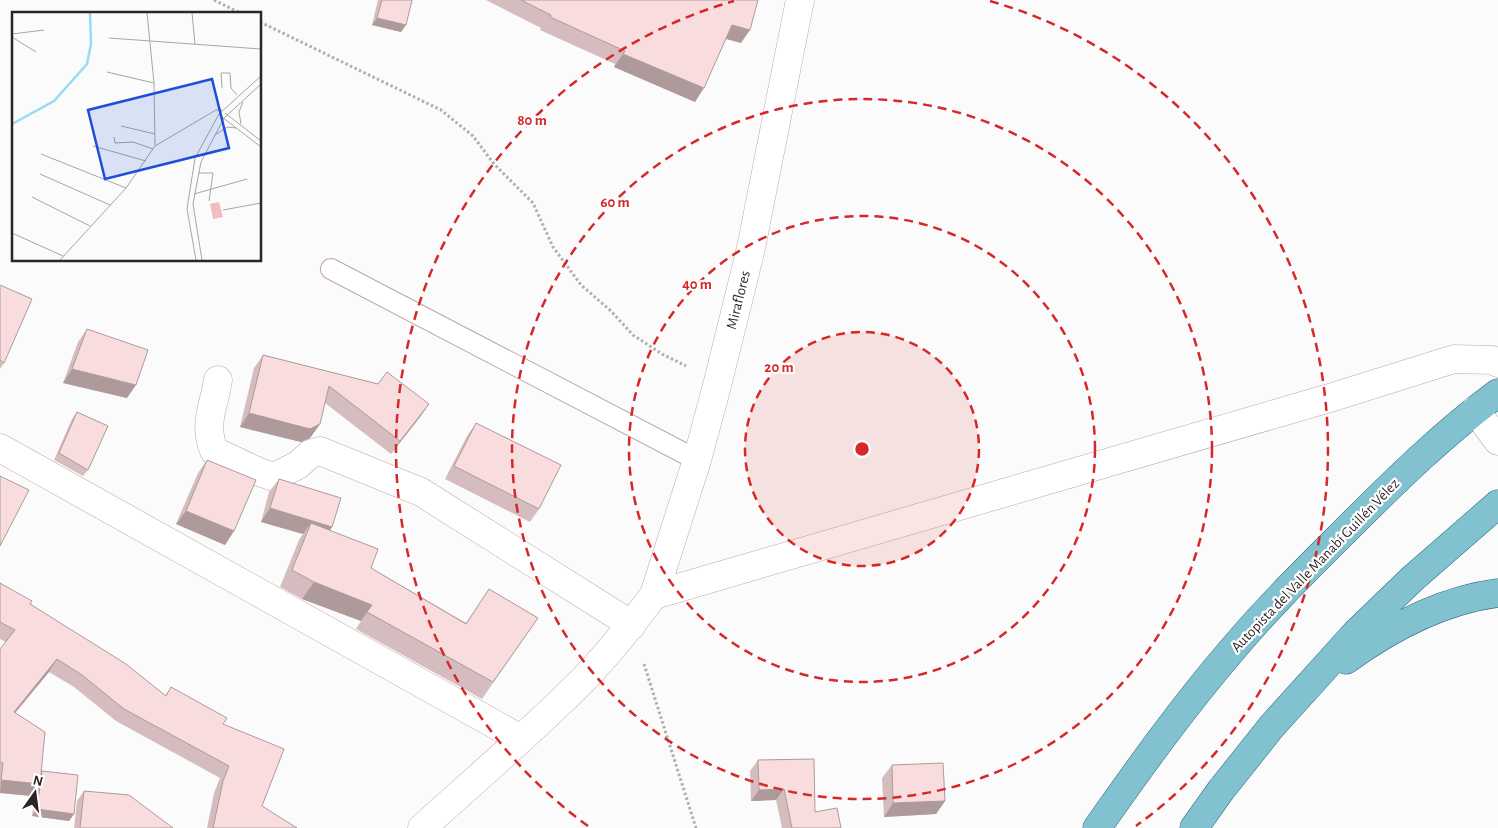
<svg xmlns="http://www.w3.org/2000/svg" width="1498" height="828" font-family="'Alegreya Sans',sans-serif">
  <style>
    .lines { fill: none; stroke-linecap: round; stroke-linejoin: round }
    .lane-casing { stroke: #c0a5a8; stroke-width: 22 }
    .street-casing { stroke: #c0a5a8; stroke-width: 29 }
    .secondary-casing { stroke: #c0a5a8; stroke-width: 29 }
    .primary-casing { stroke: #2e6f80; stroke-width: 29 }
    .path { stroke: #b1aeae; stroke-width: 3; stroke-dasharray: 2.5 2.5; stroke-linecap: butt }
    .lane { stroke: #fff; stroke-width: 20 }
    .street { stroke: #fff; stroke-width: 28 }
    .secondary { stroke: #fff; stroke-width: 28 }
    .primary { stroke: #82c1d0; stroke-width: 28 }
    .wall { fill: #d5bdbf }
    .shaded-wall { fill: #ae9a9b }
    .building { fill: #f8dcde; stroke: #ae9a9b }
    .ring { fill: none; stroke: #d62828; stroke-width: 2.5; stroke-dasharray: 9 6 }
    .labels { text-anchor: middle; stroke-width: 4.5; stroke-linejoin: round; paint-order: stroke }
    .street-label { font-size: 15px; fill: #2e2425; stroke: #fff }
    .inset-river { fill: none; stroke: #94ddf2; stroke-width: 2.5 }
    .inset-road { fill: none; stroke: #a9a5a5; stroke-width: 1 }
    .view { fill: #1d4ed8; fill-opacity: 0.15; stroke: #1d4ed8; stroke-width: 2.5 }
    .inset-edge { fill: none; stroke: #2e2425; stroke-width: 2.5 }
    .centre { fill: #d62828; stroke: #fff; stroke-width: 2.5 }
    .ring-label { font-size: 15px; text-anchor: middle; font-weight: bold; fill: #d62828; stroke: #fff; stroke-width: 4.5; stroke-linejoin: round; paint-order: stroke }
  </style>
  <rect width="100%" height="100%" fill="#fbfbfb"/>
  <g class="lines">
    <defs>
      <path id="lane" d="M 331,269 L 697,460"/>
      <g id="street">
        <path d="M 218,380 C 214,407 203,423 214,451 L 259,472 L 274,477 L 298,465 L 310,454 L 320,451 L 421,492 L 632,625"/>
        <path d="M 0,448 L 521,739"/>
        <path d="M 654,595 L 697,460 L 718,382 L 751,248 L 800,0"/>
        <path d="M 422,828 C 475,780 530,733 580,683 C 607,656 631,625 654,595 L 1333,397 L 1454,359 L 1492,360 L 1498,363"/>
      </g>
      <path id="secondary" d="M 1475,410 L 1498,441"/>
      <g id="primary">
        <path d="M 1346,660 C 1390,628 1443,600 1498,593"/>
        <path d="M 1097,828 C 1140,767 1183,707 1232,650 C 1268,607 1309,567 1349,527 C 1396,480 1444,433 1498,393"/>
        <path d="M 1194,828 L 1221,790 L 1272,726 L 1356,633 L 1412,579 L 1498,504"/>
      </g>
    </defs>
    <use href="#lane" class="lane-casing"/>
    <use href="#street" class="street-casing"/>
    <use href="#secondary" class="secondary-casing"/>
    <use href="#primary" class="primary-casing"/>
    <g class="path">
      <path d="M 214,0 L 242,14"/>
      <path d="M 260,22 L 441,110 L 473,136 L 494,164 L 533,203 L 553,247 L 581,285 L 611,311 L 633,335 L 662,354 L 686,366"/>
      <path d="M 644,664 L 696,828"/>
    </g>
    <use href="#lane" class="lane"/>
    <use href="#street" class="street"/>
    <use href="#secondary" class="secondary"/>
    <use href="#primary" class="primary"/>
  </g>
  <g class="wall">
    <path d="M 378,0 L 412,0 L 401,32 L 372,25 Z"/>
    <path d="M 486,0 L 758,0 L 741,43 L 726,39 L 695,102 L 614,67 L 615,64 L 540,30 L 541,28 Z"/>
    <path d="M 0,285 L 4,363 L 0,369 Z"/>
    <path d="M 87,329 L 127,398 L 63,383 L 78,342 Z"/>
    <path d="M 263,355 L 378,384 L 429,404 L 420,417 L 391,454 L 325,403 L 320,424 L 310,438 L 301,442 L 240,427 L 254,368 Z"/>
    <path d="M 77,412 L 88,470 L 83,476 L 54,460 L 72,419 Z"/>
    <path d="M 476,423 L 539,509 L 530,522 L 445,479 L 467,436 Z"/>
    <path d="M 207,460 L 234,531 L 225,545 L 176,524 L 198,473 Z"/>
    <path d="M 279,479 L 332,527 L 330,530 L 371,568 L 466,623 L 489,589 L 538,618 L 482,699 L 356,629 L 361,621 L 302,599 L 280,587 L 299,540 L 303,534 L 261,522 L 269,492 Z"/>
    <path d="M 0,583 L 165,696 L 171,687 L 223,724 L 262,806 L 297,828 L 207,828 L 214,793 L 220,778 L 116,721 L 74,687 L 49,672 L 15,713 L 42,771 L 74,814 L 69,821 L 32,816 L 35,791 L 32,796 L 0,793 L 0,649 L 6,642 L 0,639 Z"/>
    <path d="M 758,760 L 815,812 L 841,828 L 782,828 L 776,800 L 751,801 L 750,771 Z"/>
    <path d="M 892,765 L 945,801 L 936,814 L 884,817 L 882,778 Z"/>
    <path d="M 84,791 L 173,828 L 74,828 L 77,801 Z"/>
  </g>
  <g class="shaded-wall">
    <path d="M 377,18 L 406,25 L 401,32 L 372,25 Z"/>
    <path d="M 732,25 L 750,30 L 741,43 L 723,38 Z"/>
    <path d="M 623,54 L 704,88 L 695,102 L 614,67 Z"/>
    <path d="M 72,369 L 136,385 L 127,398 L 63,383 Z"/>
    <path d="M 429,404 L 420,417 L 391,454 L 400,441 Z"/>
    <path d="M 249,413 L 320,424 L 310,438 L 301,442 L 240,427 Z"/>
    <path d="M 270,508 L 332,527 L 323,540 L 311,523 L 303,534 L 261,522 Z"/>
    <path d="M 186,511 L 234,531 L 225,545 L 176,524 Z"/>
    <path d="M 314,582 L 372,605 L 361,621 L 302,599 Z"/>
    <path d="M 57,659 L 49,672 L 5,725 L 14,712 Z"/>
    <path d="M 1,780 L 40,784 L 32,796 L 0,793 Z"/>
    <path d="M 784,789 L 776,800 L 751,801 L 759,790 Z"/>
    <path d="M 945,801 L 936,814 L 884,817 L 893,803 Z"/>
    <path d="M 37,809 L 74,814 L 69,821 L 32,816 Z"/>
  </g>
  <g class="building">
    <path d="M 382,0 L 412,0 L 406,25 L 377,18 Z"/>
    <path d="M 521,0 L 758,0 L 750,30 L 732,25 L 704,88 L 623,54 L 625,51 L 550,17 L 551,15 Z"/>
    <path d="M 0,285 L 32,299 L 4,363 L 0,360 Z"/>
    <path d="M 87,329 L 148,350 L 136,385 L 72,369 Z"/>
    <path d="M 263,355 L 378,384 L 387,372 L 429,404 L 400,441 L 329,386 L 320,424 L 310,429 L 249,413 Z"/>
    <path d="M 77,412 L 108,426 L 88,470 L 59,453 Z"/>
    <path d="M 476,423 L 561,465 L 539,509 L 454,466 Z"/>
    <path d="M 207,460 L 256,480 L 234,531 L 186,511 Z"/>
    <path d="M 0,476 L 29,490 L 0,546 Z"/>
    <path d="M 279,479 L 341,498 L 332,527 L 270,508 Z"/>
    <path d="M 311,523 L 378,549 L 371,568 L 466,624 L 489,589 L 538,618 L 493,682 L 367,612 L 372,605 L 314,582 L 292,570 Z"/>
    <path d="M 0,583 L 32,601 L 30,604 L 126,664 L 166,696 L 171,687 L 227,718 L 223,724 L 284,749 L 262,806 L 297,828 L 213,828 L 223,781 L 229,766 L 124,709 L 82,675 L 57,659 L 14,712 L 45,732 L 40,784 L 1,780 L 3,763 L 0,762 L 0,649 L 15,630 L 0,622 Z"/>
    <path d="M 814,759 L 815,812 L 837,808 L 841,828 L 792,828 L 784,789 L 759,790 L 758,760 Z"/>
    <path d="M 943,763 L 945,801 L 893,803 L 892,765 Z"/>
    <path d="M 42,771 L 78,775 L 74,814 L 37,809 Z"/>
    <path d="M 84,791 L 129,795 L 173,828 L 80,828 Z"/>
  </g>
  <circle cx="862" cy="449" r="117" fill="#d62828" fill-opacity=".12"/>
  <g class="ring">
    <circle cx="862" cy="449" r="117"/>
    <circle cx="862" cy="449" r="233"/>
    <circle cx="862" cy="449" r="350"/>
    <path d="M588 826A466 466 0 0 1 734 1M990 1A466 466 0 0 1 1136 826"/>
  </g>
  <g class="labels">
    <g class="street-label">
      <text transform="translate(738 300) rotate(-76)" y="5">Miraflores</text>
      <text transform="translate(1315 565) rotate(-46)" y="5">Autopista del Valle Manabí Guillén Vélez</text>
    </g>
  </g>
  <g transform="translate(12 12)">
    <rect width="249" height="249" fill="#fbfbfb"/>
    <path d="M 207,190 L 211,205 L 201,207 L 198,192 Z" fill="#f2bcc1"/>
    <path class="inset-river" d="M 0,112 L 42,89 L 75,52 L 79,32 L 78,1"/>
    <path class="inset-road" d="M 135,1 L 142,71 L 143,134M 180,1 L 183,32M 0,22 L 32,18M 0,25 L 24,40M 97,26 L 249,37M 95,60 L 142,71M 210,76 L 209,61 L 218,61 L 219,76 L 225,83M 213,101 L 249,129M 210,105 L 249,135M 229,112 L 227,100 L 231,90M 109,114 L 143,122M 203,123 L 215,115 L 224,116M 102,125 L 103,131 L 121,130 L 141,137M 81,134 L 134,149M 29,142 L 114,176M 186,161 L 201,161 L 197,189M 28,162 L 98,193M 182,182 L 235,167M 20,185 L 78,214M 211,198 L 249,191M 0,221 L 51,244M 48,248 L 114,176 L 143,134 L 204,98 L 210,98M 184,248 L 175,197 L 183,146 L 207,102 L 249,64M 190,248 L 181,192 L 189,150 L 212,106 L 249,72"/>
    <path class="view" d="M 200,67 L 217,136 L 93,167 L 76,98 Z"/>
    <rect width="249" height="249" class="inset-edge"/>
  </g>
  <circle cx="862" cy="449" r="8" class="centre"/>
  <g class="ring-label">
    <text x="532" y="125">80 m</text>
    <text x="615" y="207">60 m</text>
    <text x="697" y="289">40 m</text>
    <text x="779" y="372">20 m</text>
  </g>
  <g transform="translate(35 793) rotate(14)" stroke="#ffffff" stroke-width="4" paint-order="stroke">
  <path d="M0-4L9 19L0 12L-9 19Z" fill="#2e2425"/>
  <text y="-8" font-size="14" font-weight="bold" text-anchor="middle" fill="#2e2425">N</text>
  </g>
</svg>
